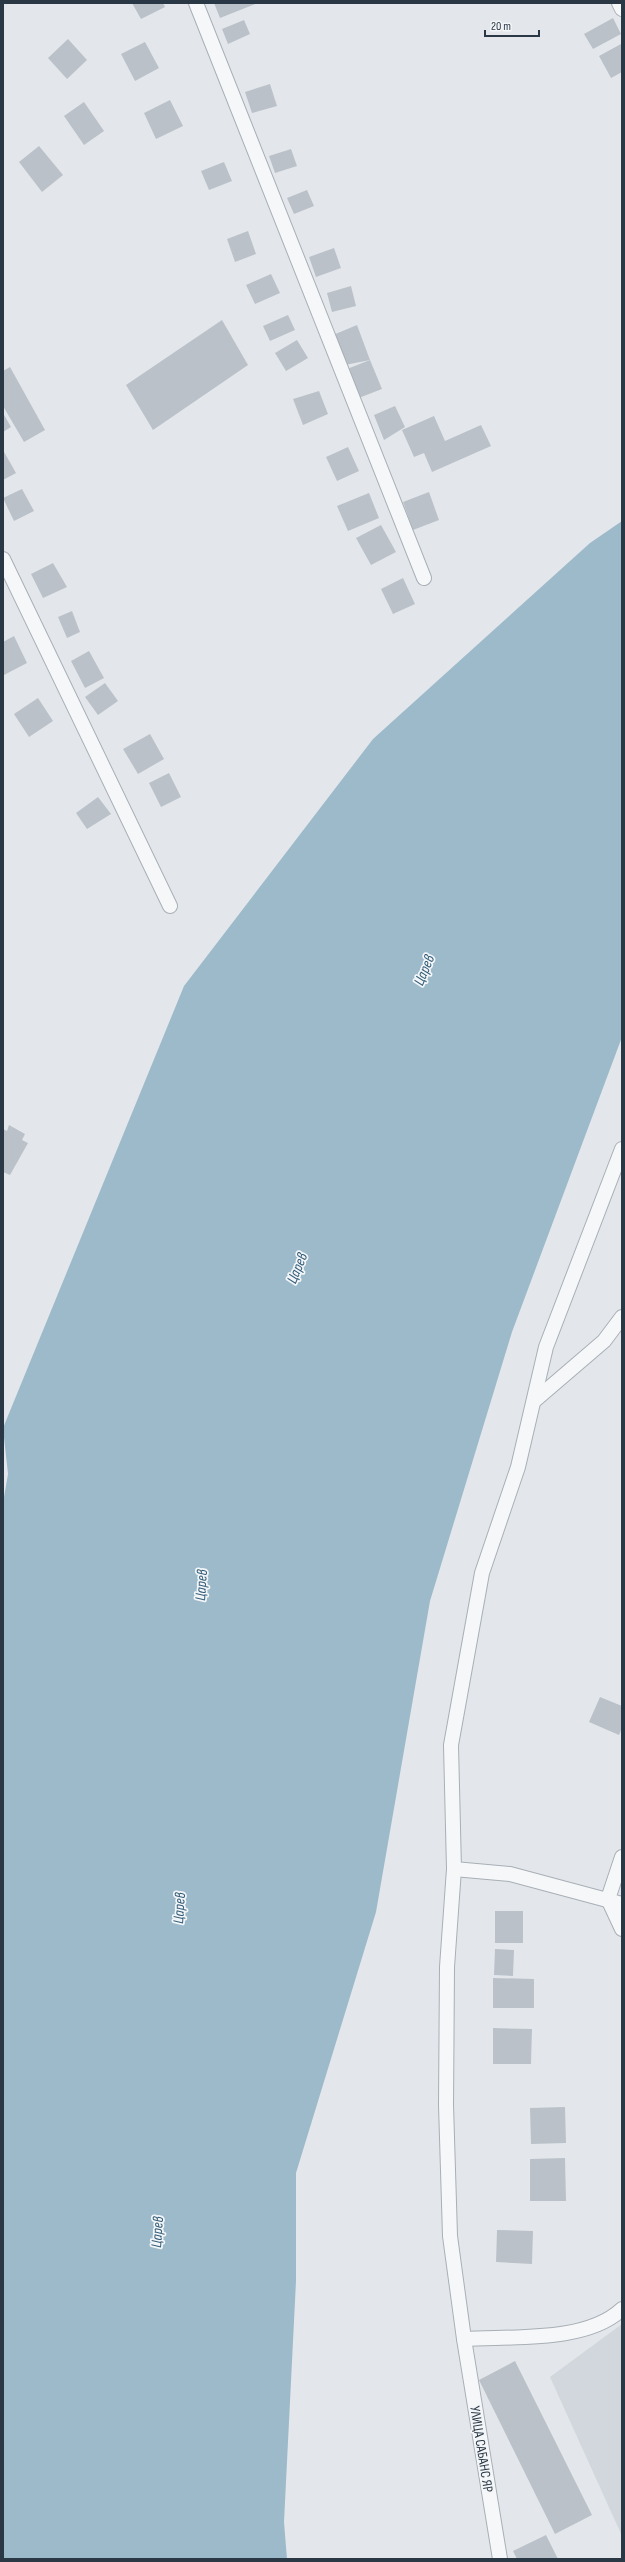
<svg xmlns="http://www.w3.org/2000/svg" width="625" height="2562" font-family="'Sofia Sans Condensed',sans-serif">
  <style>
    .built { fill: #d1d7dd }
    .water { fill: #9dbacb }
    .building { fill: #bac1c9 }
    .lines { fill: none; stroke-linecap: round; stroke-linejoin: round }
    .street-casing { stroke: #a8afb6; stroke-width: 16 }
    .street { stroke: #f6f7f9; stroke-width: 14 }
    .labels { text-anchor: middle; stroke-width: 3.5; stroke-linejoin: round; paint-order: stroke }
    .street-label { font-size: 14px; fill: #2a3744; stroke: #f3f6f8 }
    .water-label { font-size: 15px; font-style: italic; fill: #335c78; stroke: #f3f6f8 }
  </style>
  <rect width="100%" height="100%" fill="#e3e7eb"/>
  <path class="built" d="M 622,2324 L 622,2536 L 550,2377 Z"/>
  <path class="water" d="M 622,521 L 622,1037 L 512,1332 L 430,1601 L 376,1912 L 296,2173 L 296,2281 L 284,2522 L 287,2559 L 3,2559 L 3,1503 L 8,1474 L 3,1428 L 184,986 L 373,739 L 590,543 Z"/>
  <g class="building">
    <path d="M 132,3 L 163,3 L 165,7 L 141,19 Z"/>
    <path d="M 214,3 L 258,3 L 220,18 Z"/>
    <path d="M 613,18 L 621,34 L 593,49 L 584,34 Z"/>
    <path d="M 244,20 L 250,34 L 228,44 L 222,29 Z"/>
    <path d="M 68,39 L 87,60 L 67,79 L 48,58 Z"/>
    <path d="M 145,42 L 159,68 L 135,81 L 121,54 Z"/>
    <path d="M 621,44 L 622,72 L 611,78 L 599,56 Z"/>
    <path d="M 270,84 L 277,106 L 252,113 L 245,92 Z"/>
    <path d="M 170,100 L 183,126 L 156,139 L 144,113 Z"/>
    <path d="M 84,102 L 104,131 L 84,145 L 64,116 Z"/>
    <path d="M 39,146 L 63,175 L 42,192 L 19,162 Z"/>
    <path d="M 291,149 L 297,166 L 275,173 L 269,156 Z"/>
    <path d="M 224,162 L 232,181 L 209,190 L 201,171 Z"/>
    <path d="M 307,190 L 314,206 L 294,214 L 287,198 Z"/>
    <path d="M 248,231 L 256,254 L 235,262 L 227,239 Z"/>
    <path d="M 334,248 L 341,268 L 316,277 L 309,257 Z"/>
    <path d="M 271,274 L 280,293 L 255,304 L 246,285 Z"/>
    <path d="M 351,286 L 356,306 L 332,312 L 327,293 Z"/>
    <path d="M 288,315 L 295,330 L 270,341 L 263,326 Z"/>
    <path d="M 222,320 L 248,365 L 153,430 L 126,385 Z"/>
    <path d="M 357,325 L 370,360 L 345,365 L 333,335 Z"/>
    <path d="M 297,340 L 308,358 L 286,371 L 275,353 Z"/>
    <path d="M 370,360 L 382,389 L 356,399 L 347,369 Z"/>
    <path d="M 10,367 L 45,430 L 24,442 L 3,406 L 3,371 Z"/>
    <path d="M 319,391 L 328,414 L 303,425 L 293,399 Z"/>
    <path d="M 395,406 L 405,427 L 384,440 L 374,415 Z"/>
    <path d="M 3,413 L 11,427 L 3,432 Z"/>
    <path d="M 434,416 L 445,441 L 481,425 L 491,446 L 432,472 L 424,453 L 414,457 L 402,430 Z"/>
    <path d="M 348,447 L 359,471 L 337,481 L 326,457 Z"/>
    <path d="M 3,450 L 16,473 L 3,480 Z"/>
    <path d="M 22,489 L 34,511 L 14,521 L 3,498 Z"/>
    <path d="M 429,492 L 439,520 L 413,530 L 403,502 Z"/>
    <path d="M 369,493 L 379,518 L 348,531 L 337,506 Z"/>
    <path d="M 381,525 L 396,552 L 371,565 L 356,538 Z"/>
    <path d="M 53,563 L 67,587 L 43,598 L 31,574 Z"/>
    <path d="M 403,578 L 415,604 L 393,614 L 381,589 Z"/>
    <path d="M 72,611 L 80,632 L 67,638 L 58,617 Z"/>
    <path d="M 14,636 L 27,663 L 4,675 L 3,642 Z"/>
    <path d="M 89,651 L 104,678 L 85,688 L 71,661 Z"/>
    <path d="M 105,683 L 118,701 L 98,715 L 85,697 Z"/>
    <path d="M 38,698 L 53,721 L 29,737 L 14,714 Z"/>
    <path d="M 150,734 L 164,759 L 138,774 L 123,749 Z"/>
    <path d="M 169,773 L 181,797 L 161,807 L 149,783 Z"/>
    <path d="M 98,797 L 111,814 L 87,829 L 76,813 Z"/>
    <path d="M 9,1125 L 25,1134 L 22,1140 L 28,1143 L 10,1175 L 3,1172 L 3,1129 L 7,1131 Z"/>
    <path d="M 600,1697 L 622,1706 L 622,1728 L 619,1735 L 589,1722 Z"/>
    <rect x="495" y="1911" width="28" height="32"/>
    <path d="M 495,1949 L 514,1950 L 513,1976 L 494,1975 Z"/>
    <path d="M 493,1978 L 534,1979 L 534,2008 L 493,2008 Z"/>
    <path d="M 493,2028 L 532,2029 L 531,2064 L 493,2064 Z"/>
    <path d="M 565,2107 L 566,2143 L 531,2144 L 530,2108 Z"/>
    <path d="M 565,2158 L 566,2201 L 530,2201 L 530,2159 Z"/>
    <path d="M 497,2230 L 533,2231 L 532,2264 L 496,2262 Z"/>
    <path d="M 515,2361 L 592,2515 L 555,2534 L 479,2380 Z"/>
    <path d="M 546,2535 L 558,2559 L 517,2559 L 513,2551 Z"/>
  </g>
  <g class="lines">
    <defs>
      <g id="street">
        <path d="M 196,3 L 424,578"/>
        <path d="M 619,3 L 622,9"/>
        <path d="M 3,559 L 170,906"/>
        <path d="M 534,1401 L 604,1341 L 622,1317"/>
        <path d="M 622,1857 L 608,1899 L 622,1929"/>
        <path d="M 454,1869 L 510,1874 L 622,1904"/>
        <path d="M 464,2339 C 511,2336 586,2343 622,2309"/>
        <path d="M 500,2559 L 464,2339 L 450,2236 L 446,2105 L 447,1967 L 454,1869 L 451,1745 L 482,1573 L 518,1467 L 546,1347 L 622,1149"/>
      </g>
    </defs>
    <use href="#street" class="street-casing"/>
    <use href="#street" class="street"/>
  </g>
  <g class="labels">
    <g class="street-label">
      <text transform="translate(482 2449) rotate(81)" y="5">УЛИЦА САБАНС ЯР</text>
    </g>
    <g class="water-label">
      <text transform="translate(424 970) rotate(-67)" y="5">Царев</text>
      <text transform="translate(297 1268) rotate(-67)" y="5">Царев</text>
      <text transform="translate(201 1585) rotate(-86)" y="5">Царев</text>
      <text transform="translate(179 1908) rotate(-86)" y="5">Царев</text>
      <text transform="translate(157 2232) rotate(-86)" y="5">Царев</text>
    </g>
  </g>
  <rect width="625" height="2562" fill="none" stroke="#2a3744" stroke-width="8"/>
  <path d="M485 30v6h54v-6" fill="none" stroke="#2a3744" stroke-width="2"/>
  <text x="491" y="30" font-size="12" fill="#2a3744" stroke="#f3f6f8" stroke-width="3" paint-order="stroke">20 m</text>
</svg>
